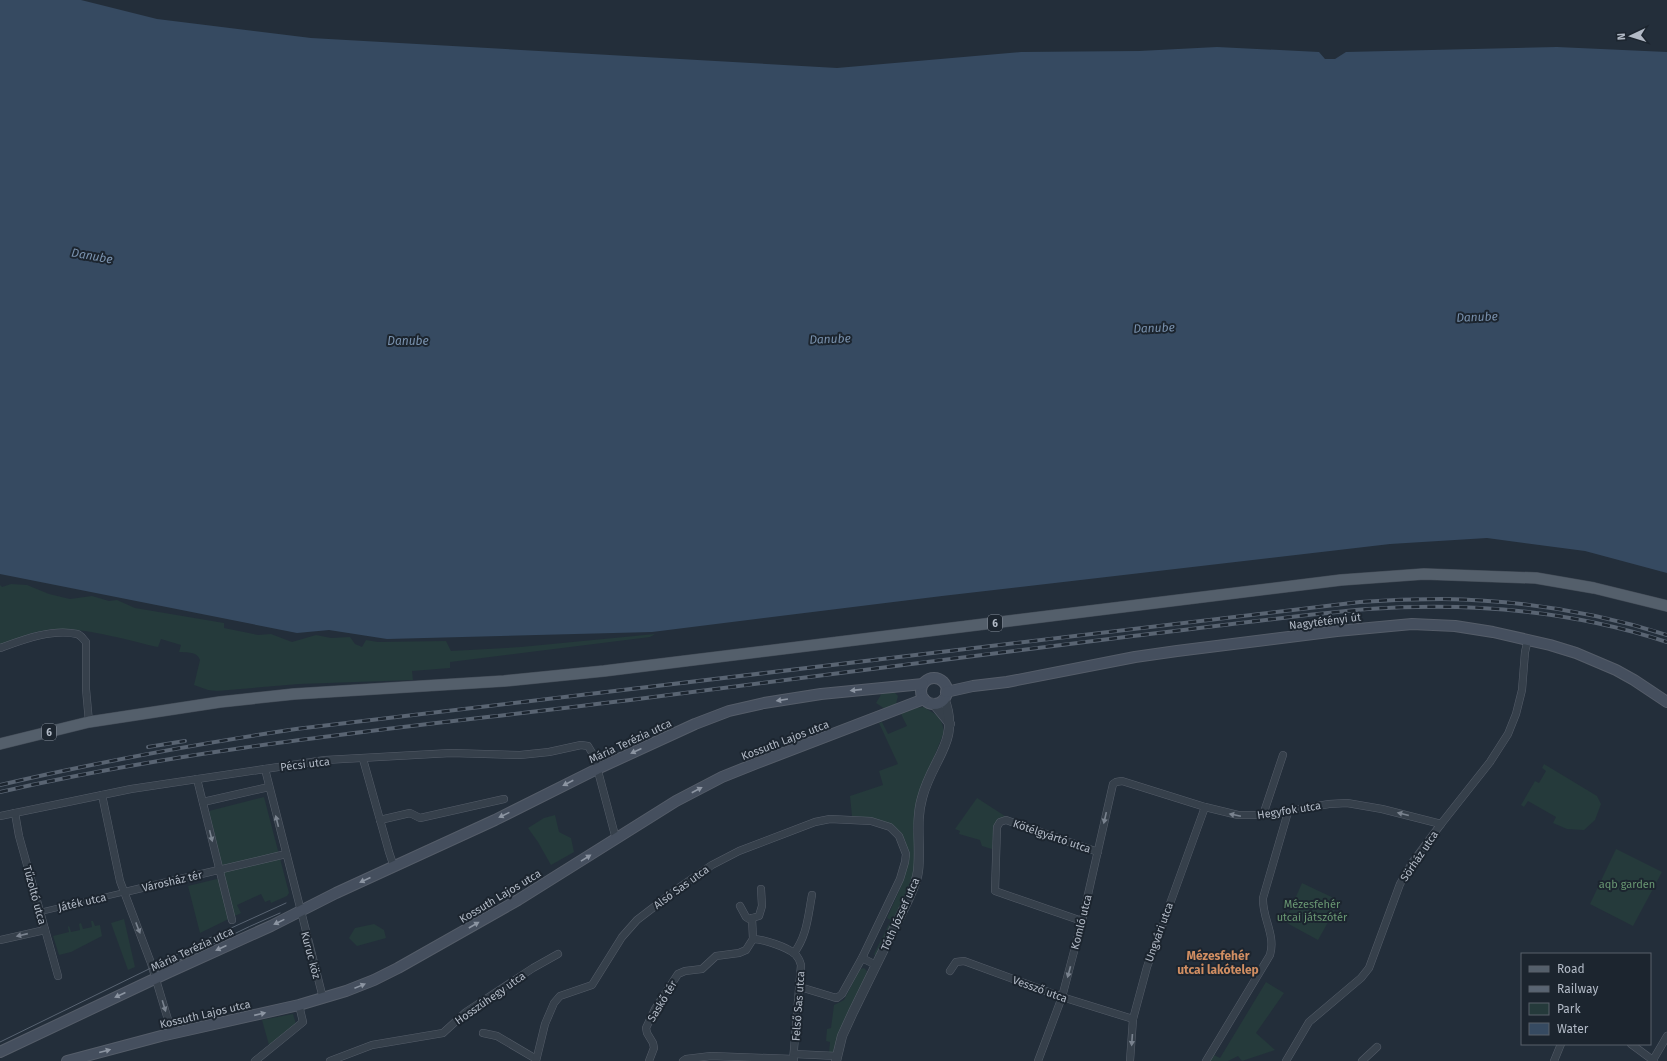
<svg xmlns="http://www.w3.org/2000/svg" width="1667" height="1061" font-family="'Fira Sans',sans-serif">
  <style>
    .green { fill: #253a3b }
    .water { fill: #364a61 }
    .lines { fill: none; stroke-linecap: round; stroke-linejoin: round }
    .pedestrian-casing { stroke: #555d69; stroke-width: 6 }
    .minor-casing { stroke: #555d69; stroke-width: 8 }
    .tertiary-casing { stroke: #555d69; stroke-width: 10 }
    .secondary-casing { stroke: #555d69; stroke-width: 12 }
    .primary-casing { stroke: #404954; stroke-width: 12 }
    .pedestrian { stroke: #36404b; stroke-width: 5 }
    .minor { stroke: #36404b; stroke-width: 7 }
    .tertiary { stroke: #36404b; stroke-width: 9 }
    .secondary { stroke: #454f5e; stroke-width: 10 }
    .primary { stroke: #545f6b; stroke-width: 11 }
    .tram { stroke: #596472; stroke-width: 1 }
    .rail-casing { stroke: #596472; stroke-width: 4 }
    .rail { stroke: #1c252f; stroke-width: 2.5; stroke-dasharray: 8; stroke-linecap: butt }
    .oneway { fill: #8c95a2 }
    .oneway2 { fill: #7a838f }
    .labels { text-anchor: middle; stroke-width: 4; stroke-linejoin: round; paint-order: stroke }
    .shield { fill: #1c252f; stroke: #858d99; stroke-width: 1 }
    .shield-label { font-size: 10px; font-weight: bold; fill: #b2bac6 }
    .street-label { font-size: 11px; fill: #b2bac6; stroke: #1c252f }
    .park-label { font-size: 11px; fill: #699772; stroke: #1c252f }
    .water-label { font-size: 12px; font-style: italic; fill: #7a92ae; stroke: #1c252f }
    .neighbourhood-label { font-size: 12px; font-weight: bold; fill: #d18e62; stroke: #1c252f }
  </style>
  <rect width="100%" height="100%" fill="#232e3a"/>
  <g class="green">
    <path d="M 11,584 L 27,585 L 49,594 L 70,599 L 92,596 L 109,601 L 117,600 L 135,608 L 224,623 L 224,628 L 258,635 L 271,634 L 292,642 L 316,635 L 331,638 L 350,637 L 355,644 L 362,647 L 366,640 L 378,642 L 446,641 L 451,651 L 521,647 L 655,634 L 650,637 L 450,662 L 450,668 L 412,671 L 413,680 L 299,684 L 217,691 L 208,690 L 194,685 L 200,660 C 197,651 187,653 179,652 L 181,645 L 161,639 L 158,647 C 126,640 72,623 41,631 C 27,634 13,640 0,645 L 0,585 L 2,587 Z"/>
    <path d="M 882,693 L 895,693 L 898,696 L 896,704 L 885,709 L 876,703 Z"/>
    <path d="M 924,707 C 936,715 942,716 944,732 L 918,797 L 913,829 L 917,855 L 915,877 L 877,957 L 874,954 L 891,920 L 887,918 C 902,884 930,836 877,819 C 870,817 860,817 852,816 L 850,796 L 883,785 L 879,771 L 898,764 L 879,723 L 882,722 L 888,734 L 907,726 L 901,714 L 916,708 Z"/>
    <path d="M 1544,764 L 1597,796 L 1601,804 L 1595,820 L 1584,830 L 1567,829 L 1553,823 L 1556,817 L 1528,801 L 1524,807 L 1521,805 L 1535,781 L 1539,783 L 1546,771 L 1542,768 Z"/>
    <path d="M 264,797 L 289,893 L 287,896 L 271,903 L 270,900 L 265,902 L 261,894 L 237,905 L 241,913 L 200,933 L 188,886 L 225,877 L 209,811 Z"/>
    <path d="M 977,798 L 1008,818 L 999,818 C 992,827 993,838 992,849 L 982,846 L 980,840 L 959,834 L 960,831 L 955,829 Z"/>
    <path d="M 555,815 L 559,832 L 571,838 L 574,852 L 551,865 L 538,842 L 528,828 L 544,818 Z"/>
    <path d="M 1616,849 L 1662,872 L 1633,926 L 1590,904 Z"/>
    <path d="M 1302,883 L 1340,901 L 1318,940 L 1285,922 Z"/>
    <path d="M 124,919 L 135,967 L 128,970 L 111,923 Z"/>
    <path d="M 91,921 L 93,921 L 95,926 L 100,925 L 102,936 L 71,952 L 59,955 L 53,936 L 69,932 L 68,927 L 69,926 L 71,932 L 80,930 L 79,924 L 81,923 L 83,929 L 92,927 Z"/>
    <path d="M 374,924 L 384,930 L 386,938 L 357,946 L 349,938 L 355,928 Z"/>
    <path d="M 864,968 L 867,971 L 865,978 L 834,1054 L 829,1053 L 830,1042 L 826,1041 L 827,1029 L 831,1028 L 834,1005 L 844,1000 L 860,969 Z"/>
    <path d="M 1266,982 L 1284,993 L 1256,1033 L 1275,1050 L 1242,1061 L 1238,1056 L 1228,1061 L 1210,1061 L 1214,1055 L 1220,1058 Z"/>
    <path d="M 293,1014 L 296,1024 L 269,1045 L 262,1020 Z"/>
  </g>
  <path class="water" d="M 0,0 L 81,0 L 157,19 L 311,38 L 837,68 L 1021,52 L 1139,51 L 1217,47 L 1319,52 L 1325,59 L 1335,59 L 1346,52 L 1557,47 L 1667,52 L 1667,573 L 1585,551 L 1487,538 L 1390,544 L 942,596 L 652,632 L 387,639 L 329,630 L 297,633 L 0,574 Z"/>
  <g class="lines">
    <defs>
      <path id="pedestrian" d="M 40,912 L 125,892"/>
      <g id="minor">
        <path d="M 0,648 C 22,640 53,628 77,634 C 81,635 83,639 86,642 L 86,689 L 89,722"/>
        <path d="M 363,759 L 389,852 L 394,867"/>
        <path d="M 265,769 L 323,998"/>
        <path d="M 197,779 L 232,920"/>
        <path d="M 102,795 L 120,881 L 151,963 L 172,1033"/>
        <path d="M 203,802 L 269,787"/>
        <path d="M 15,813 L 19,836 L 58,976"/>
        <path d="M 1264,815 L 1265,809 L 1283,755"/>
        <path d="M 0,816 L 131,789 L 325,760 L 451,753 L 520,755 L 549,752 L 581,745 L 588,746 L 594,756 L 616,839"/>
        <path d="M 380,820 L 410,813 L 420,818 L 504,799"/>
        <path d="M 125,892 L 286,854"/>
        <path d="M 740,906 L 746,917 L 749,919 L 759,916 L 762,906 L 761,889"/>
        <path d="M 1082,921 L 995,891 L 997,827 L 1000,822 L 1006,820 L 1098,852"/>
        <path d="M 753,939 C 763,939 787,947 795,954 C 798,957 800,961 801,965 L 793,1061"/>
        <path d="M 0,940 L 45,930"/>
        <path d="M 794,953 C 807,936 808,916 812,895"/>
        <path d="M 862,958 L 876,965"/>
        <path d="M 950,971 L 956,962 L 964,961 L 1062,997 L 1133,1019"/>
        <path d="M 483,1033 L 497,1036 L 536,1059"/>
        <path d="M 1631,1044 L 1654,1061"/>
        <path d="M 794,1054 L 837,1056"/>
        <path d="M 1653,1060 L 1667,1036"/>
        <path d="M 255,1061 L 303,1022 L 299,1005"/>
        <path d="M 330,1061 L 372,1045 L 443,1033 L 466,1012 L 533,968 L 558,954"/>
        <path d="M 536,1061 L 545,1024 L 554,1003 L 560,996 L 592,985 L 622,937 L 637,920 L 680,887 L 712,865 L 739,851 L 815,822 L 830,819 L 871,821 L 890,827 L 899,836 L 906,854 L 905,862 L 900,879 L 862,958 L 842,994 L 837,998 L 833,997 L 800,987"/>
        <path d="M 649,1061 L 654,1048 L 653,1043 L 647,1033 L 646,1028 L 655,1009 L 678,974 L 685,971 L 702,969 L 716,956 L 739,953 L 746,950 L 753,939 L 752,918"/>
        <path d="M 683,1061 L 686,1059 L 711,1056 L 794,1059"/>
        <path d="M 1038,1061 L 1062,997 L 1082,921 L 1113,784 L 1116,782 L 1122,781 L 1205,807 L 1238,815 L 1264,815 L 1329,804 L 1347,803 L 1382,809 L 1441,824"/>
        <path d="M 1130,1061 L 1133,1019 L 1147,967 L 1205,807"/>
        <path d="M 1206,1061 L 1270,955 C 1276,935 1262,918 1263,898 L 1288,812"/>
        <path d="M 1286,1061 L 1309,1022 L 1361,978 L 1369,968 L 1400,884 L 1412,863 L 1441,824 L 1490,762 L 1508,734 L 1516,714 L 1522,690 L 1525,652 L 1528,639"/>
        <path d="M 1362,1061 L 1377,1047"/>
        <path d="M 1554,1061 L 1561,1044"/>
      </g>
      <g id="tertiary">
        <path d="M 933,703 L 950,724"/>
        <path d="M 836,1061 L 842,1036 L 853,1012 L 908,900 C 912,891 917,881 918,871 C 921,847 915,822 922,798 C 932,758 961,742 944,698"/>
      </g>
      <g id="secondary">
        <circle cx="934" cy="691" r="13"/>
        <path d="M 946,692 L 973,686 L 1007,682 L 1135,657 L 1177,651 L 1337,631 L 1412,624 L 1455,626 L 1493,632 L 1550,645 L 1576,653 L 1616,670 L 1634,680 L 1667,702"/>
        <path d="M 0,1052 L 167,973 L 271,926 L 336,893 L 495,820 L 597,769 L 695,724 L 729,711 L 764,703 L 821,694 L 923,684"/>
        <path d="M 67,1061 L 161,1036 L 299,1005 L 346,991 L 374,980 L 398,968 L 518,900 L 676,801 L 722,777 L 757,763 L 924,699"/>
      </g>
      <path id="primary" d="M 0,744 L 89,722 L 220,702 L 294,694 L 504,681 L 604,671 L 1341,580 L 1424,574 L 1536,578 L 1594,588 L 1667,606"/>
    </defs>
    <use href="#pedestrian" class="pedestrian-casing"/>
    <use href="#minor" class="minor-casing"/>
    <use href="#tertiary" class="tertiary-casing"/>
    <use href="#secondary" class="secondary-casing"/>
    <use href="#primary" class="primary-casing"/>
    <use href="#pedestrian" class="pedestrian"/>
    <use href="#minor" class="minor"/>
    <use href="#tertiary" class="tertiary"/>
    <use href="#secondary" class="secondary"/>
    <use href="#primary" class="primary"/>
    <g class="tram">
      <path d="M 158,970 C 199,952 239,930 280,913"/>
      <path d="M 0,1042 L 153,967 L 196,944 L 286,903"/>
    </g>
    <defs>
      <g id="rail">
        <path d="M 148,747 L 185,741"/>
        <path d="M 0,785 C 98,762 197,744 296,729 L 1360,602 C 1387,600 1414,599 1442,599 C 1518,600 1595,612 1667,635"/>
        <path d="M 0,792 C 210,744 425,726 638,699 C 803,678 968,656 1133,636 C 1211,627 1289,616 1368,609 C 1469,602 1570,610 1667,642"/>
      </g>
    </defs>
    <use href="#rail" class="rail-casing"/>
    <use href="#rail" class="rail"/>
  </g>
  <defs><path id="oneway-solid" d="M-6-.8H1V-3.2L6.5 0L1 3.2V.8H-6Z"/></defs>
  <g class="oneway">
    <use href="#oneway-solid" transform="translate(856 690) rotate(174)"/>
    <use href="#oneway-solid" transform="translate(782 700) rotate(171)"/>
    <use href="#oneway-solid" transform="translate(636 751) rotate(155)"/>
    <use href="#oneway-solid" transform="translate(568 783) rotate(153)"/>
    <use href="#oneway-solid" transform="translate(697 790) rotate(-28)"/>
    <use href="#oneway-solid" transform="translate(504 815) rotate(154)"/>
    <use href="#oneway-solid" transform="translate(586 858) rotate(-32)"/>
    <use href="#oneway-solid" transform="translate(365 880) rotate(156)"/>
    <use href="#oneway-solid" transform="translate(279 922) rotate(154)"/>
    <use href="#oneway-solid" transform="translate(474 925) rotate(-30)"/>
    <use href="#oneway-solid" transform="translate(221 948) rotate(156)"/>
    <use href="#oneway-solid" transform="translate(360 986) rotate(-22)"/>
    <use href="#oneway-solid" transform="translate(120 995) rotate(155)"/>
    <use href="#oneway-solid" transform="translate(260 1014) rotate(-13)"/>
    <use href="#oneway-solid" transform="translate(105 1051) rotate(-15)"/>
  </g>
  <g class="oneway2">
    <use href="#oneway-solid" transform="translate(1403 814) rotate(-166)"/>
    <use href="#oneway-solid" transform="translate(1235 815) rotate(-168)"/>
    <use href="#oneway-solid" transform="translate(1105 818) rotate(103)"/>
    <use href="#oneway-solid" transform="translate(277 821) rotate(-104)"/>
    <use href="#oneway-solid" transform="translate(211 836) rotate(76)"/>
    <use href="#oneway-solid" transform="translate(138 928) rotate(69)"/>
    <use href="#oneway-solid" transform="translate(22 935) rotate(167)"/>
    <use href="#oneway-solid" transform="translate(1069 972) rotate(105)"/>
    <use href="#oneway-solid" transform="translate(164 1006) rotate(73)"/>
    <use href="#oneway-solid" transform="translate(1132 1040) rotate(94)"/>
  </g>
  <g class="labels">
    <g class="shield">
      <rect x="988" y="615" width="14" height="16" rx="3"/>
      <rect x="42" y="724" width="14" height="16" rx="3"/>
    </g>
    <g class="shield-label">
      <text x="995" y="627">6</text>
      <text x="49" y="736">6</text>
    </g>
    <g class="street-label">
      <text transform="translate(1325 621) rotate(-7)" y="4">Nagytétényi út</text>
      <text transform="translate(785 740) rotate(-21)" y="4">Kossuth Lajos utca</text>
      <text transform="translate(630 741) rotate(-25)" y="4">Mária Terézia utca</text>
      <text transform="translate(305 764) rotate(-7)" y="4">Pécsi utca</text>
      <text transform="translate(1289 810) rotate(-9)" y="4">Hegyfok utca</text>
      <text transform="translate(1052 836) rotate(19)" y="4">Kötélgyártó utca</text>
      <text transform="translate(1419 856) rotate(-56)" y="4">Sörház utca</text>
      <text transform="translate(172 881) rotate(-13)" y="4">Városház tér</text>
      <text transform="translate(681 887) rotate(-36)" y="4">Alsó Sas utca</text>
      <text transform="translate(35 895) rotate(75)" y="4">Tűzoltó utca</text>
      <text transform="translate(500 896) rotate(-31)" y="4">Kossuth Lajos utca</text>
      <text transform="translate(82 902) rotate(-13)" y="4">Játék utca</text>
      <text transform="translate(900 914) rotate(-66)" y="4">Tóth József utca</text>
      <text transform="translate(1081 922) rotate(-76)" y="4">Komló utca</text>
      <text transform="translate(1159 932) rotate(-70)" y="4">Ungvári utca</text>
      <text transform="translate(192 949) rotate(-25)" y="4">Mária Terézia utca</text>
      <text transform="translate(311 955) rotate(75)" y="4">Kuruc köz</text>
      <text transform="translate(1040 989) rotate(20)" y="4">Vessző utca</text>
      <text transform="translate(490 998) rotate(-35)" y="4">Hosszúhegy utca</text>
      <text transform="translate(662 1001) rotate(-59)" y="4">Saskő tér</text>
      <text transform="translate(798 1006) rotate(-86)" y="4">Felső Sas utca</text>
      <text transform="translate(205 1014) rotate(-13)" y="4">Kossuth Lajos utca</text>
    </g>
    <g class="park-label">
      <text x="1627" y="888">aqb garden</text>
      <text x="1312" y="908">Mézesfehér<tspan x="1312" dy="13">utcai játszótér</tspan></text>
    </g>
    <g class="water-label">
      <text transform="translate(92 256) rotate(10)" y="4">Danube</text>
      <text transform="translate(1477 317) rotate(-2)" y="4">Danube</text>
      <text transform="translate(1154 328) rotate(-2)" y="4">Danube</text>
      <text transform="translate(830 339) rotate(-2)" y="4">Danube</text>
      <text x="408" y="345">Danube</text>
    </g>
    <g class="neighbourhood-label">
      <text x="1218" y="960">Mézesfehér<tspan x="1218" dy="14">utcai lakótelep</tspan></text>
    </g>
  </g>
  <rect x="1521" y="953" width="130" height="92" fill="#1c252f" stroke="#58616b"/>
  <rect x="1529" y="966" width="20" height="6" fill="#545f6b" stroke="#58616b"/>
  <text x="1557" y="973" font-size="12" fill="#b2bac6">Road</text>
  <rect x="1529" y="986" width="20" height="6" fill="#596472" stroke="#58616b"/>
  <text x="1557" y="993" font-size="12" fill="#b2bac6">Railway</text>
  <rect x="1529" y="1003" width="20" height="12" fill="#253a3b" stroke="#58616b"/>
  <text x="1557" y="1013" font-size="12" fill="#b2bac6">Park</text>
  <rect x="1529" y="1023" width="20" height="12" fill="#364a61" stroke="#58616b"/>
  <text x="1557" y="1033" font-size="12" fill="#b2bac6">Water</text>
  <g transform="translate(1631 36) rotate(266)" stroke="#1c252f" stroke-width="3" paint-order="stroke">
  <path d="M0-3L7 15L0 10L-7 15Z" fill="#b2bac6"/>
  <text y="-6" font-size="11" font-weight="bold" text-anchor="middle" fill="#b2bac6">N</text>
  </g>
</svg>
